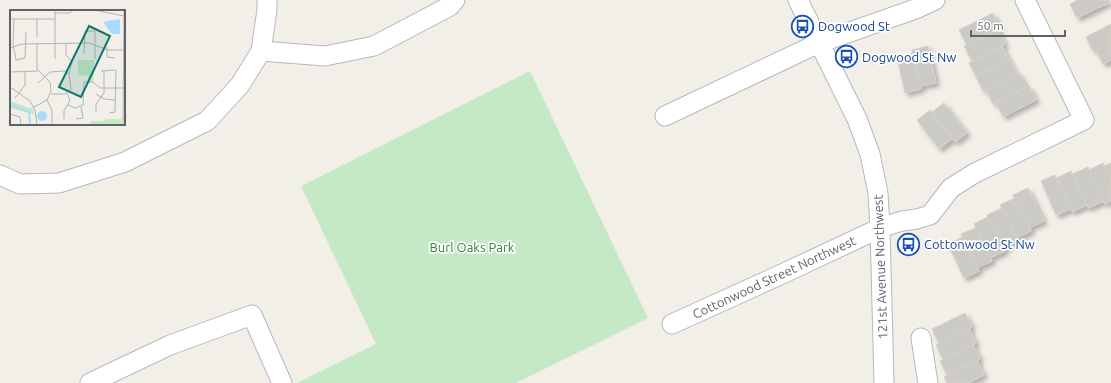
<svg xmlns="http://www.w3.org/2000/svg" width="1111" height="383" font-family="Ubuntu,sans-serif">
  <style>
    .green { fill: #c5e8c5 }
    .building { fill: #cccac5; stroke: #d6d1c6; filter: url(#shadow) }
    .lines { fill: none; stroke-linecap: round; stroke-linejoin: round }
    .minor-casing { stroke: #b5b8bc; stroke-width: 21 }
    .minor { stroke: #fff; stroke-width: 19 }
    .labels { text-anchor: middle; stroke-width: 3.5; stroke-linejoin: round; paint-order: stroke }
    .transit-label { font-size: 13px; fill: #164399; stroke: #fff; text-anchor: start }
    .park-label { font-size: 13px; fill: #348238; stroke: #fff }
    .street-label { font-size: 13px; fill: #5f6368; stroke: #fff }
    .inset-river { fill: none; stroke: #aadaff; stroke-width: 2 }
    .inset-road { fill: none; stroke: #b3b3b1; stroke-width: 1 }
    .view { fill: #0f766e; fill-opacity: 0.15; stroke: #0f766e; stroke-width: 2 }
    .inset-edge { fill: none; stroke: #5f6368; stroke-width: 2 }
  </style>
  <defs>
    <filter id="shadow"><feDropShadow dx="3.5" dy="3.5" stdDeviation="2" flood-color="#0004"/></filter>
  </defs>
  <rect width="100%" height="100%" fill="#f1efe8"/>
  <path class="green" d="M 530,71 L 648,318 L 516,383 L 297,383 L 376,344 L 301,186 Z"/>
  <g class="building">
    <path d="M 1078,0 L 1109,0 L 1110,2 L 1077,18 L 1070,4 Z"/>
    <path d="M 993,13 L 1000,28 L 967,45 L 959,30 Z"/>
    <path d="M 1111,24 L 1111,43 L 1093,51 L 1086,37 Z"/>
    <path d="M 998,30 L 1005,44 L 972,61 L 964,46 Z"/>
    <path d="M 1111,43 L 1111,60 L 1103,64 L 1096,50 Z"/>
    <path d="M 928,46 L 936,83 L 920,86 L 912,50 Z"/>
    <path d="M 1002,46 L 1009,60 L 976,76 L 969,63 Z"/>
    <path d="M 913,53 L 921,89 L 905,93 L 897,57 Z"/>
    <path d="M 1009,60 L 1017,74 L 983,91 L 976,76 Z"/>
    <path d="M 1019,73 L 1026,87 L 993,104 L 986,90 Z"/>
    <path d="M 1029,86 L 1036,100 L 1003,117 L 996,102 Z"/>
    <path d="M 944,103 L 967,133 L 955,142 L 932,112 Z"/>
    <path d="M 930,110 L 952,139 L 939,149 L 917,120 Z"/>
    <path d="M 1103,163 L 1111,180 L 1111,201 L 1105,204 L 1089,170 Z"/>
    <path d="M 1111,163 L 1111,180 L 1104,166 Z"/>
    <path d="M 1088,167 L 1104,201 L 1088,208 L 1073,174 Z"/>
    <path d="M 1071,171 L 1087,205 L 1072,212 L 1057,178 Z"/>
    <path d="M 1055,175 L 1071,209 L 1056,215 L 1041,181 Z"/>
    <path d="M 1028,188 L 1044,221 L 1029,228 L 1013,195 Z"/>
    <path d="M 1015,198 L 1031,231 L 1017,238 L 1000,205 Z"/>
    <path d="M 1002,208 L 1018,241 L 1003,248 L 987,215 Z"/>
    <path d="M 988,217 L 1005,251 L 990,258 L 974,224 Z"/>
    <path d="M 975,228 L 992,261 L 977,268 L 961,234 Z"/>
    <path d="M 963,237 L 979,271 L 964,278 L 948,244 Z"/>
    <path d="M 965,313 L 972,327 L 939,344 L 932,329 Z"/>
    <path d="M 969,329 L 976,343 L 943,359 L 936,345 Z"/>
    <path d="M 973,345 L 980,359 L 947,375 L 940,361 Z"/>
    <path d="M 977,361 L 984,375 L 968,383 L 947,383 L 944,377 Z"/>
  </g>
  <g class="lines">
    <defs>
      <g id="minor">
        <path d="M 798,0 L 857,119 L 870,154 L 878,193 L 880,228 L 884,383"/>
        <path d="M 261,51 L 325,56 L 374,46 L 450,6 L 455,0"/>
        <path d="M 665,116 L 819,43 L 918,8 L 935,0"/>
        <path d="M 0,175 L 20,184 L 59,183 L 125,162 L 207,121 L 240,85 L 261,51 L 267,10 L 267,0"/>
        <path d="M 672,324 L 780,275 L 880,228 L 902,221 L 917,219 L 930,215 L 951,188 L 975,173 L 1084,120 L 1025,0"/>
        <path d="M 921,338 L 928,383"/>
        <path d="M 90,383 L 170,345 L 252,315 L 282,383"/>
      </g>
    </defs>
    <use href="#minor" class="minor-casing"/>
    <use href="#minor" class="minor"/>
  </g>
  <defs>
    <symbol id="bus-ring" viewBox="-11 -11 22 22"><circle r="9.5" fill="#fff" stroke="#1a4fb4" stroke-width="1.5"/><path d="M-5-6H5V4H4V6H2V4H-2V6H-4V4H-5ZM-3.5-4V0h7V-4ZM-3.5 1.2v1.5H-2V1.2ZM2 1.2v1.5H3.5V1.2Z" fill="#1a4fb4"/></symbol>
  </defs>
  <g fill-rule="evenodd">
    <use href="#bus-ring" x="790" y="14" width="25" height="25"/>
    <use href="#bus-ring" x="834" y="44" width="25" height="25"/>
    <use href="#bus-ring" x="896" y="232" width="25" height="25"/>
  </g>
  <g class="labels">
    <g class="transit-label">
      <text x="818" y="31">Dogwood St</text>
      <text x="862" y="62">Dogwood St Nw</text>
      <text x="924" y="249">Cottonwood St Nw</text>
    </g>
    <g class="park-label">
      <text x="472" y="252">Burl Oaks Park</text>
    </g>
    <g class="street-label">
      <text transform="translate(880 267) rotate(-92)" y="5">121st Avenue Northwest</text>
      <text transform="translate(774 277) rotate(-25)" y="5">Cottonwood Street Northwest</text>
    </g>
  </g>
  <g transform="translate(10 10)">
    <rect width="115" height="115" fill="#f1efe8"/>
    <path d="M 68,50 L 84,50 L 84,72 L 78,71 L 78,66 L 68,65 ZM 0,91 L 19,98 L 22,97 L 24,104 L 0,98 ZM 95,109 L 112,109 L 112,115 L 79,115 L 81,111 L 94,111 Z" fill="#c5e8c5"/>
    <path d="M 110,9 L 110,24 L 102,24 L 93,12 ZM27 106a5 5 0 1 1 10 0a5 5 0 1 1-10 0Z" fill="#aadaff"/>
    <path class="inset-river" d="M 0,94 L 19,102 L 20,115"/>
    <path class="inset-road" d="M 45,0 L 45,49M 84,0 L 114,6M 45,3 L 60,3 L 62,0M 0,9 L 45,9M 4,9 L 3,34 L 6,50 L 15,48 L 16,22M 27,27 L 27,9M 97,37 L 97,47 L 105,48M 0,38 L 12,34 L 79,33 L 98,40 L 114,40M 74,44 L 75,21 L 85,21 L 85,49M 91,61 L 106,60 L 105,102 L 99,103M 0,62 L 28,61M 28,73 L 40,62 L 54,61 L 59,64M 0,77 L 20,91 L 25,100 L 27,115M 41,84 L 55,84 L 61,79 L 59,64 L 62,52 L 56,45 L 56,33M 86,84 L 94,89 L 105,90M 5,88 L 15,75 L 15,62M 37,90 L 42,100 L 42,115M 58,95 L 65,98 L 73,95 L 74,72 L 83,72 L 90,78 L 114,78M 24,97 L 37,90 L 41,81 L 40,72 L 27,59 L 27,34M 86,102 L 86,94 L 94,83 L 94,61M 0,104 L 10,107 L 11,115M 54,109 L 54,101 L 60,90 L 57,83M 66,109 L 73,108 L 71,97M 113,115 L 114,0"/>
    <path class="view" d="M 79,16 L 100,26 L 71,87 L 49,77 Z"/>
    <rect width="115" height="115" class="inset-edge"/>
  </g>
  <path d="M971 30v6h94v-6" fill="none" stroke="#5f6368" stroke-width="2"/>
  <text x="977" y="30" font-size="12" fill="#5f6368" stroke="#ffffff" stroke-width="3" paint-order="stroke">50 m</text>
</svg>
